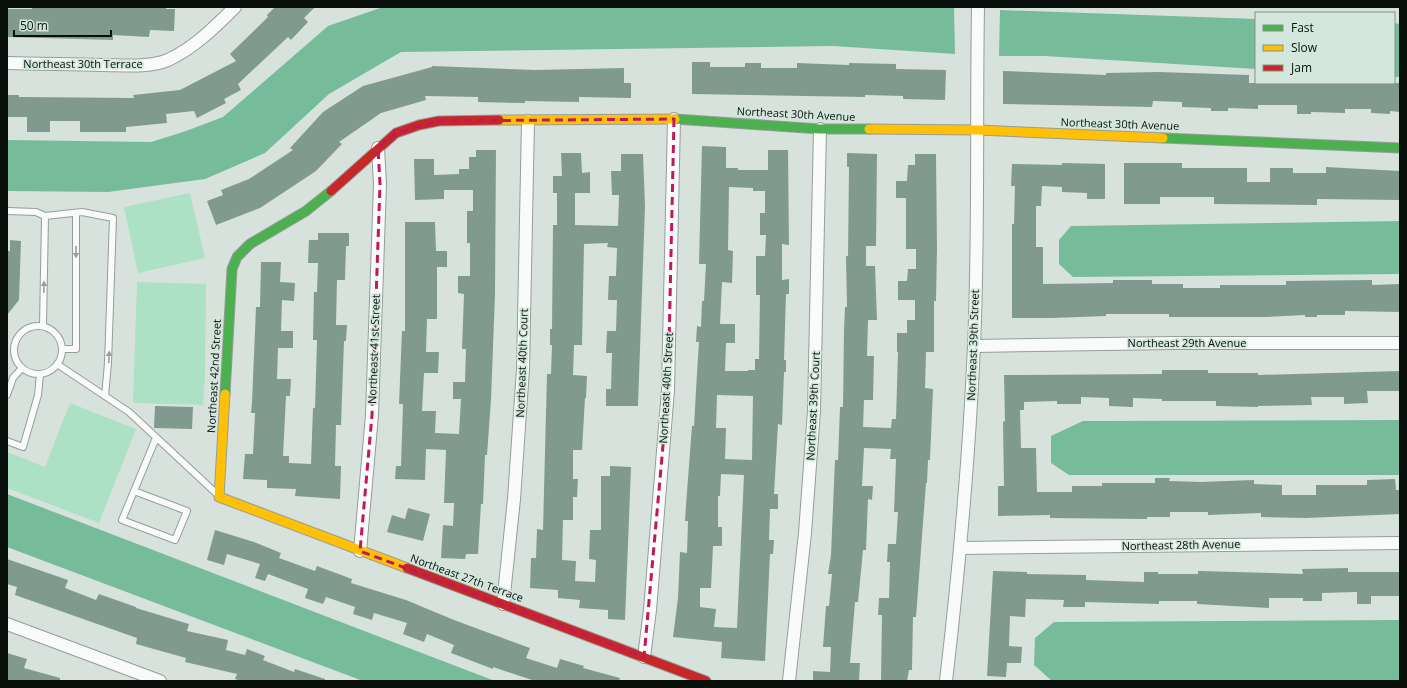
<svg xmlns="http://www.w3.org/2000/svg" width="1407" height="688" font-family="'Open Sans',sans-serif">
  <style>
    .green { fill: #ace1c6 }
    .water { fill: #76bc9a }
    .building { fill: #819a90; fill-rule: evenodd }
    .lines { fill: none; stroke-linecap: round; stroke-linejoin: round }
    .lane-casing { stroke: #959d99; stroke-width: 8 }
    .street-casing { stroke: #959d99; stroke-width: 14 }
    .fast-casing { stroke: #959d99; stroke-width: 11 }
    .slow-casing { stroke: #959d99; stroke-width: 11 }
    .jam-casing { stroke: #959d99; stroke-width: 11 }
    .lane { stroke: #f9fbfa; stroke-width: 6 }
    .street { stroke: #f9fbfa; stroke-width: 12 }
    .fast { stroke: #4caf50; stroke-width: 9 }
    .slow { stroke: #ffc107; stroke-width: 9 }
    .jam { stroke: #c62828; stroke-width: 9 }
    .oneway { fill: #999d9b }
    .marked { fill: none; stroke: #c2185b; stroke-width: 3; stroke-dasharray: 8 5; stroke-linejoin: round }
    .labels { text-anchor: middle; stroke-width: 3.5; stroke-linejoin: round; paint-order: stroke }
    .street-label { font-size: 11px; fill: #09100c; stroke: #d3e7dc }
  </style>
  <rect width="100%" height="100%" fill="#d8e2dd"/>
  <g class="green">
    <path d="M 190,193 L 205,258 L 138,273 L 124,207 Z"/>
    <path d="M 137,282 L 206,284 L 205,375 L 203,405 L 133,403 Z"/>
    <path d="M 70,403 L 136,429 L 99,523 L 7,488 L 7,452 L 45,467 Z"/>
  </g>
  <g class="water">
    <path d="M 383,7 L 954,7 L 955,54 L 833,46 L 401,52 L 329,94 L 265,153 L 205,179 L 108,192 L 7,191 L 7,140 L 151,142 L 186,131 L 223,117 L 328,26 Z"/>
    <path d="M 1000,10 L 1256,19 L 1256,69 L 1045,56 L 999,56 Z"/>
    <path d="M 1394,23 L 1400,24 L 1400,77 L 1394,77 Z"/>
    <path d="M 1400,221 L 1400,274 L 1073,277 L 1059,264 L 1059,240 L 1071,226 Z"/>
    <path d="M 1400,420 L 1400,475 L 1069,475 L 1051,463 L 1051,436 L 1083,421 Z"/>
    <path d="M 7,494 L 495,681 L 363,681 L 7,547 Z"/>
    <path d="M 1400,620 L 1400,681 L 1052,681 L 1034,665 L 1035,638 L 1054,622 Z"/>
  </g>
  <g class="building">
    <path d="M 32,7 L 166,7 L 166,9 L 175,9 L 174,31 L 150,30 L 149,37 L 113,35 L 113,40 L 7,37 L 7,9 L 32,9 Z"/>
    <path d="M 275,7 L 315,7 L 304,18 L 308,22 L 291,40 L 288,37 L 238,84 L 241,90 L 224,99 L 226,103 L 197,118 L 194,111 L 166,114 L 167,123 L 126,127 L 126,132 L 80,132 L 80,121 L 50,121 L 50,132 L 27,132 L 27,117 L 7,117 L 7,95 L 19,95 L 19,97 L 134,98 L 133,95 L 180,90 L 236,61 L 230,54 L 268,17 L 267,15 Z"/>
    <path d="M 692,62 L 710,62 L 710,67 L 745,67 L 745,63 L 761,63 L 761,68 L 797,68 L 797,63 L 849,65 L 849,63 L 896,64 L 896,69 L 946,70 L 945,100 L 903,99 L 903,96 L 865,95 L 865,97 L 692,94 Z"/>
    <path d="M 432,66 L 535,70 L 624,68 L 624,83 L 631,83 L 631,98 L 579,97 L 579,102 L 525,101 L 525,103 L 478,102 L 478,97 L 425,96 L 426,100 L 381,113 L 339,142 L 342,144 L 316,171 L 260,208 L 216,225 L 207,201 L 223,195 L 221,190 L 249,179 L 293,150 L 290,148 L 323,112 L 363,86 L 432,67 Z"/>
    <path d="M 1003,71 L 1106,75 L 1106,73 L 1159,72 L 1249,75 L 1249,83 L 1400,83 L 1400,112 L 1390,111 L 1390,114 L 1371,113 L 1371,109 L 1345,109 L 1345,113 L 1311,112 L 1311,114 L 1297,114 L 1297,105 L 1258,105 L 1258,109 L 1228,108 L 1228,111 L 1211,111 L 1211,108 L 1182,107 L 1182,102 L 1153,101 L 1152,107 L 1003,104 Z"/>
    <path d="M 702,146 L 726,147 L 726,168 L 738,168 L 738,170 L 768,170 L 768,150 L 788,150 L 789,245 L 782,244 L 782,280 L 789,279 L 789,294 L 786,294 L 784,360 L 786,360 L 786,372 L 784,372 L 782,425 L 778,424 L 774,494 L 778,494 L 778,509 L 770,509 L 769,540 L 774,540 L 773,554 L 770,554 L 765,661 L 721,658 L 722,642 L 673,637 L 678,598 L 680,552 L 687,553 L 688,521 L 685,521 L 686,505 L 692,426 L 694,426 L 697,373 L 699,342 L 696,342 L 697,326 L 701,327 L 702,301 L 704,301 L 706,264 L 699,264 ZM 729,187 L 753,188 L 753,191 L 765,191 L 765,213 L 760,213 L 760,235 L 766,235 L 765,256 L 756,256 L 756,295 L 760,295 L 759,359 L 755,359 L 755,370 L 748,370 L 748,371 L 725,371 L 726,343 L 735,343 L 735,324 L 720,324 L 722,282 L 732,283 L 733,251 L 728,250 ZM 717,395 L 753,396 L 752,460 L 725,459 L 726,428 L 716,428 ZM 721,474 L 744,475 L 737,628 L 714,627 L 716,609 L 700,607 L 700,588 L 711,588 L 713,546 L 722,546 L 722,527 L 718,527 L 718,496 L 720,496 Z"/>
    <path d="M 476,150 L 496,150 L 495,294 L 491,400 L 487,455 L 485,455 L 483,504 L 481,504 L 478,554 L 466,554 L 465,559 L 441,558 L 443,525 L 453,526 L 454,503 L 444,503 L 446,450 L 426,449 L 425,480 L 395,479 L 396,466 L 401,466 L 403,404 L 399,404 L 402,331 L 405,331 L 405,222 L 435,222 L 436,251 L 447,251 L 447,267 L 437,267 L 437,319 L 427,319 L 426,352 L 439,352 L 438,373 L 424,373 L 422,411 L 436,411 L 435,433 L 459,434 L 461,399 L 453,399 L 453,382 L 465,382 L 466,349 L 462,349 L 464,294 L 458,293 L 458,276 L 470,276 L 470,243 L 467,243 L 467,211 L 473,211 L 473,190 L 444,190 L 444,199 L 415,200 L 414,159 L 434,159 L 434,175 L 459,174 L 459,169 L 469,169 L 469,157 L 476,157 Z"/>
    <path d="M 561,153 L 581,153 L 582,173 L 590,172 L 590,193 L 575,193 L 575,225 L 618,226 L 619,195 L 612,195 L 611,171 L 621,171 L 621,154 L 643,154 L 645,206 L 638,406 L 606,406 L 606,389 L 611,389 L 612,353 L 606,353 L 607,331 L 616,331 L 617,300 L 608,300 L 609,276 L 616,276 L 617,248 L 607,247 L 608,243 L 584,244 L 582,345 L 574,345 L 573,375 L 587,376 L 586,398 L 585,398 L 582,450 L 573,450 L 573,479 L 578,479 L 577,497 L 573,497 L 573,520 L 563,520 L 562,560 L 576,561 L 575,581 L 595,582 L 596,560 L 589,559 L 590,530 L 601,530 L 601,476 L 610,476 L 610,466 L 631,467 L 625,620 L 608,619 L 608,610 L 579,608 L 580,600 L 558,598 L 558,590 L 530,588 L 531,558 L 536,558 L 537,529 L 543,530 L 547,374 L 551,374 L 552,345 L 550,345 L 550,329 L 552,329 L 553,225 L 557,225 L 557,193 L 553,193 L 553,176 L 562,176 Z"/>
    <path d="M 847,153 L 877,154 L 876,246 L 866,246 L 866,266 L 875,266 L 877,320 L 868,320 L 867,356 L 874,356 L 873,400 L 864,400 L 863,427 L 891,428 L 892,419 L 896,419 L 898,352 L 897,352 L 897,333 L 907,333 L 907,320 L 915,320 L 915,300 L 898,300 L 898,281 L 907,281 L 908,269 L 916,269 L 916,249 L 906,249 L 906,198 L 896,198 L 896,181 L 907,181 L 908,165 L 915,165 L 915,154 L 936,154 L 937,249 L 936,301 L 934,301 L 934,352 L 926,352 L 925,388 L 933,389 L 930,460 L 928,460 L 927,483 L 926,483 L 916,617 L 913,617 L 912,670 L 909,670 L 907,681 L 881,681 L 882,615 L 878,615 L 879,598 L 889,598 L 890,562 L 887,562 L 888,544 L 896,544 L 898,512 L 894,512 L 896,459 L 890,459 L 891,449 L 864,448 L 862,486 L 873,486 L 872,500 L 868,499 L 866,550 L 863,550 L 858,602 L 855,602 L 850,663 L 860,663 L 859,681 L 813,681 L 813,671 L 830,672 L 831,647 L 823,647 L 826,606 L 829,606 L 832,574 L 828,574 L 831,555 L 835,460 L 838,460 L 840,407 L 843,407 L 844,330 L 845,307 L 847,307 L 846,256 L 848,256 L 849,167 L 847,167 Z"/>
    <path d="M 1062,163 L 1105,164 L 1105,199 L 1087,199 L 1087,193 L 1062,192 L 1062,187 L 1042,186 L 1041,206 L 1036,206 L 1036,247 L 1043,247 L 1043,284 L 1113,283 L 1113,280 L 1152,280 L 1152,284 L 1183,284 L 1183,288 L 1220,288 L 1220,285 L 1286,285 L 1286,281 L 1372,280 L 1372,285 L 1400,284 L 1400,312 L 1345,311 L 1345,315 L 1317,315 L 1317,317 L 1305,317 L 1305,315 L 1266,317 L 1169,317 L 1169,314 L 1106,314 L 1106,316 L 1052,318 L 1012,318 L 1012,224 L 1014,224 L 1015,186 L 1011,186 L 1012,164 L 1062,165 Z"/>
    <path d="M 1124,163 L 1182,163 L 1182,168 L 1247,168 L 1247,182 L 1270,182 L 1270,168 L 1293,168 L 1293,173 L 1326,173 L 1326,167 L 1400,171 L 1400,200 L 1317,199 L 1317,205 L 1214,204 L 1214,197 L 1160,197 L 1160,204 L 1124,204 Z"/>
    <path d="M 318,233 L 349,233 L 349,246 L 346,246 L 345,280 L 337,280 L 336,325 L 347,325 L 346,341 L 344,341 L 341,425 L 336,425 L 335,466 L 341,466 L 340,499 L 295,496 L 296,489 L 267,488 L 267,480 L 243,479 L 245,454 L 253,454 L 255,413 L 251,413 L 252,402 L 256,307 L 260,307 L 261,262 L 281,262 L 280,282 L 295,283 L 294,301 L 282,300 L 281,331 L 293,331 L 293,348 L 278,348 L 277,379 L 291,379 L 290,396 L 286,396 L 283,456 L 289,456 L 289,463 L 311,464 L 313,408 L 315,408 L 317,340 L 313,340 L 314,292 L 317,292 L 318,263 L 308,263 L 309,240 L 318,240 Z"/>
    <path d="M 10,240 L 21,241 L 19,300 L 7,315 L 7,251 L 10,251 Z"/>
    <path d="M 1162,370 L 1208,370 L 1208,373 L 1258,373 L 1258,375 L 1400,371 L 1400,391 L 1367,391 L 1368,403 L 1344,404 L 1344,397 L 1311,397 L 1312,405 L 1258,406 L 1258,407 L 1216,406 L 1216,401 L 1162,401 L 1162,399 L 1133,398 L 1133,407 L 1109,406 L 1109,398 L 1081,397 L 1081,404 L 1057,404 L 1057,401 L 1024,402 L 1024,410 L 1020,410 L 1021,448 L 1036,448 L 1037,492 L 1072,492 L 1072,486 L 1102,486 L 1102,483 L 1155,483 L 1155,478 L 1170,478 L 1169,481 L 1201,482 L 1254,480 L 1254,484 L 1282,485 L 1282,495 L 1316,495 L 1316,485 L 1367,485 L 1367,480 L 1395,479 L 1396,490 L 1400,490 L 1400,514 L 1306,518 L 1261,517 L 1261,513 L 1208,515 L 1208,512 L 1170,512 L 1170,517 L 1147,517 L 1147,519 L 1050,518 L 1050,515 L 998,516 L 998,486 L 1004,486 L 1003,422 L 1005,421 L 1004,375 L 1162,374 Z"/>
    <path d="M 155,406 L 193,407 L 192,429 L 154,428 Z"/>
    <path d="M 408,508 L 430,514 L 423,541 L 387,532 L 392,515 L 405,519 Z"/>
    <path d="M 215,530 L 254,542 L 281,553 L 279,558 L 315,571 L 317,566 L 352,579 L 351,583 L 406,600 L 454,620 L 530,648 L 526,658 L 557,668 L 560,659 L 584,666 L 583,668 L 620,678 L 619,681 L 535,681 L 493,667 L 493,669 L 451,653 L 454,645 L 427,634 L 424,642 L 403,634 L 407,623 L 374,613 L 372,620 L 353,614 L 355,607 L 326,597 L 323,604 L 305,598 L 308,589 L 268,574 L 265,581 L 255,578 L 260,564 L 227,554 L 224,565 L 207,560 Z"/>
    <path d="M 7,559 L 68,580 L 65,588 L 96,600 L 99,594 L 136,607 L 136,608 L 189,624 L 187,631 L 228,640 L 226,650 L 245,655 L 247,649 L 265,656 L 263,660 L 294,672 L 295,669 L 325,679 L 325,681 L 241,681 L 235,679 L 237,674 L 185,662 L 186,658 L 136,644 L 137,638 L 15,595 L 17,587 L 7,584 Z"/>
    <path d="M 1348,568 L 1348,572 L 1400,572 L 1400,596 L 1371,596 L 1371,604 L 1357,604 L 1357,592 L 1322,593 L 1322,601 L 1303,601 L 1303,598 L 1269,598 L 1269,608 L 1197,604 L 1197,601 L 1159,601 L 1159,604 L 1085,602 L 1085,607 L 1063,607 L 1064,600 L 1026,599 L 1025,617 L 1010,616 L 1009,646 L 1022,647 L 1021,663 L 1007,663 L 1006,677 L 987,676 L 993,571 L 1027,572 L 1027,574 L 1086,575 L 1086,580 L 1144,582 L 1144,572 L 1158,572 L 1158,574 L 1198,574 L 1198,571 L 1303,574 L 1302,569 Z"/>
    <path d="M 7,653 L 27,659 L 24,668 L 60,678 L 60,681 L 7,681 Z"/>
  </g>
  <g class="lines">
    <defs>
      <g id="lane">
        <path d="M 7,211 L 36,212 L 45,216 L 82,212 L 113,218 L 108,363 L 105,396"/>
        <path d="M 43,326 L 45,216"/>
        <circle cx="38" cy="350" r="24"/>
        <path d="M 62,349 L 76,349 L 76,213"/>
        <path d="M 57,364 L 129,412 L 217,494"/>
        <path d="M 7,395 L 13,378 L 22,368"/>
        <path d="M 7,441 L 23,447 L 38,395 L 40,374"/>
        <path d="M 134,491 L 187,511 L 175,540 L 122,520 L 156,438"/>
      </g>
      <g id="street">
        <path d="M 7,63 C 39,64 70,64 102,65 C 122,65 149,68 168,60 C 194,48 215,27 235,7"/>
        <path d="M 974,346 L 1174,343 L 1400,343"/>
        <path d="M 961,548 L 1400,543"/>
        <path d="M 360,551 L 372,415 L 380,184 L 378,148"/>
        <path d="M 503,604 L 514,499 L 523,369 L 528,121"/>
        <path d="M 7,624 L 160,681"/>
        <path d="M 644,657 L 650,610 L 668,390 L 674,119"/>
        <path d="M 789,681 L 805,533 L 814,411 L 820,129"/>
        <path d="M 946,681 C 959,570 969,458 974,346 C 979,233 976,120 978,7"/>
      </g>
      <g id="fast">
        <path d="M 675,119 L 820,129 L 869,129"/>
        <path d="M 1163,138 L 1400,148"/>
        <path d="M 225,394 L 232,269 L 237,257 L 250,244 L 306,211 L 331,191"/>
      </g>
      <g id="slow">
        <path d="M 499,120 L 675,119"/>
        <path d="M 869,129 L 978,130 L 1163,138"/>
        <path d="M 225,394 L 219,497 L 407,568"/>
      </g>
      <g id="jam">
        <path d="M 331,191 L 396,133 L 419,125 L 439,121 L 499,120"/>
        <path d="M 407,568 L 706,681"/>
      </g>
    </defs>
    <use href="#lane" class="lane-casing"/>
    <use href="#street" class="street-casing"/>
    <use href="#fast" class="fast-casing"/>
    <use href="#slow" class="slow-casing"/>
    <use href="#jam" class="jam-casing"/>
    <use href="#lane" class="lane"/>
    <use href="#street" class="street"/>
    <use href="#fast" class="fast"/>
    <use href="#slow" class="slow"/>
    <use href="#jam" class="jam"/>
  </g>
  <defs><path id="oneway-solid" d="M-6-.8H1V-3.2L6.5 0L1 3.2V.8H-6Z"/></defs>
  <g class="oneway">
    <use href="#oneway-solid" transform="translate(76 252) rotate(90)"/>
    <use href="#oneway-solid" transform="translate(44 287) rotate(-89)"/>
    <use href="#oneway-solid" transform="translate(109 357) rotate(-88)"/>
  </g>
  <path class="marked" d="M 674,119 L 668,390 L 644,657 L 360,551 L 372,415 L 380,184 L 378,148 L 396,133 L 439,121 Z"/>
  <g class="labels">
    <g class="street-label">
      <text x="83" y="68">Northeast 30th Terrace</text>
      <text transform="translate(796 114) rotate(3)" y="4">Northeast 30th Avenue</text>
      <text transform="translate(1120 124) rotate(2)" y="4">Northeast 30th Avenue</text>
      <text x="1187" y="347">Northeast 29th Avenue</text>
      <text transform="translate(973 345) rotate(-88)" y="4">Northeast 39th Street</text>
      <text transform="translate(374 349) rotate(-88)" y="4">Northeast 41st Street</text>
      <text transform="translate(522 363) rotate(-88)" y="4">Northeast 40th Court</text>
      <text transform="translate(214 376) rotate(-87)" y="4">Northeast 42nd Street</text>
      <text transform="translate(666 388) rotate(-87)" y="4">Northeast 40th Street</text>
      <text transform="translate(813 406) rotate(-87)" y="4">Northeast 39th Court</text>
      <text transform="translate(1181 545) rotate(-1)" y="4">Northeast 28th Avenue</text>
      <text transform="translate(467 578) rotate(20)" y="4">Northeast 27th Terrace</text>
    </g>
  </g>
  <rect width="1407" height="688" fill="none" stroke="#09100c" stroke-width="16"/>
  <rect x="1255" y="12" width="140" height="72" fill="#d3e7dc" stroke="#829189"/>
  <rect x="1263" y="25" width="20" height="6" fill="#4caf50" stroke="#829189"/>
  <text x="1291" y="32" font-size="12" fill="#09100c">Fast</text>
  <rect x="1263" y="45" width="20" height="6" fill="#ffc107" stroke="#829189"/>
  <text x="1291" y="52" font-size="12" fill="#09100c">Slow</text>
  <rect x="1263" y="65" width="20" height="6" fill="#c62828" stroke="#829189"/>
  <text x="1291" y="72" font-size="12" fill="#09100c">Jam</text>
  <path d="M14 30v6h97v-6" fill="none" stroke="#09100c" stroke-width="2"/>
  <text x="20" y="30" font-size="12" fill="#09100c" stroke="#d3e7dc" stroke-width="3" paint-order="stroke">50 m</text>
</svg>
